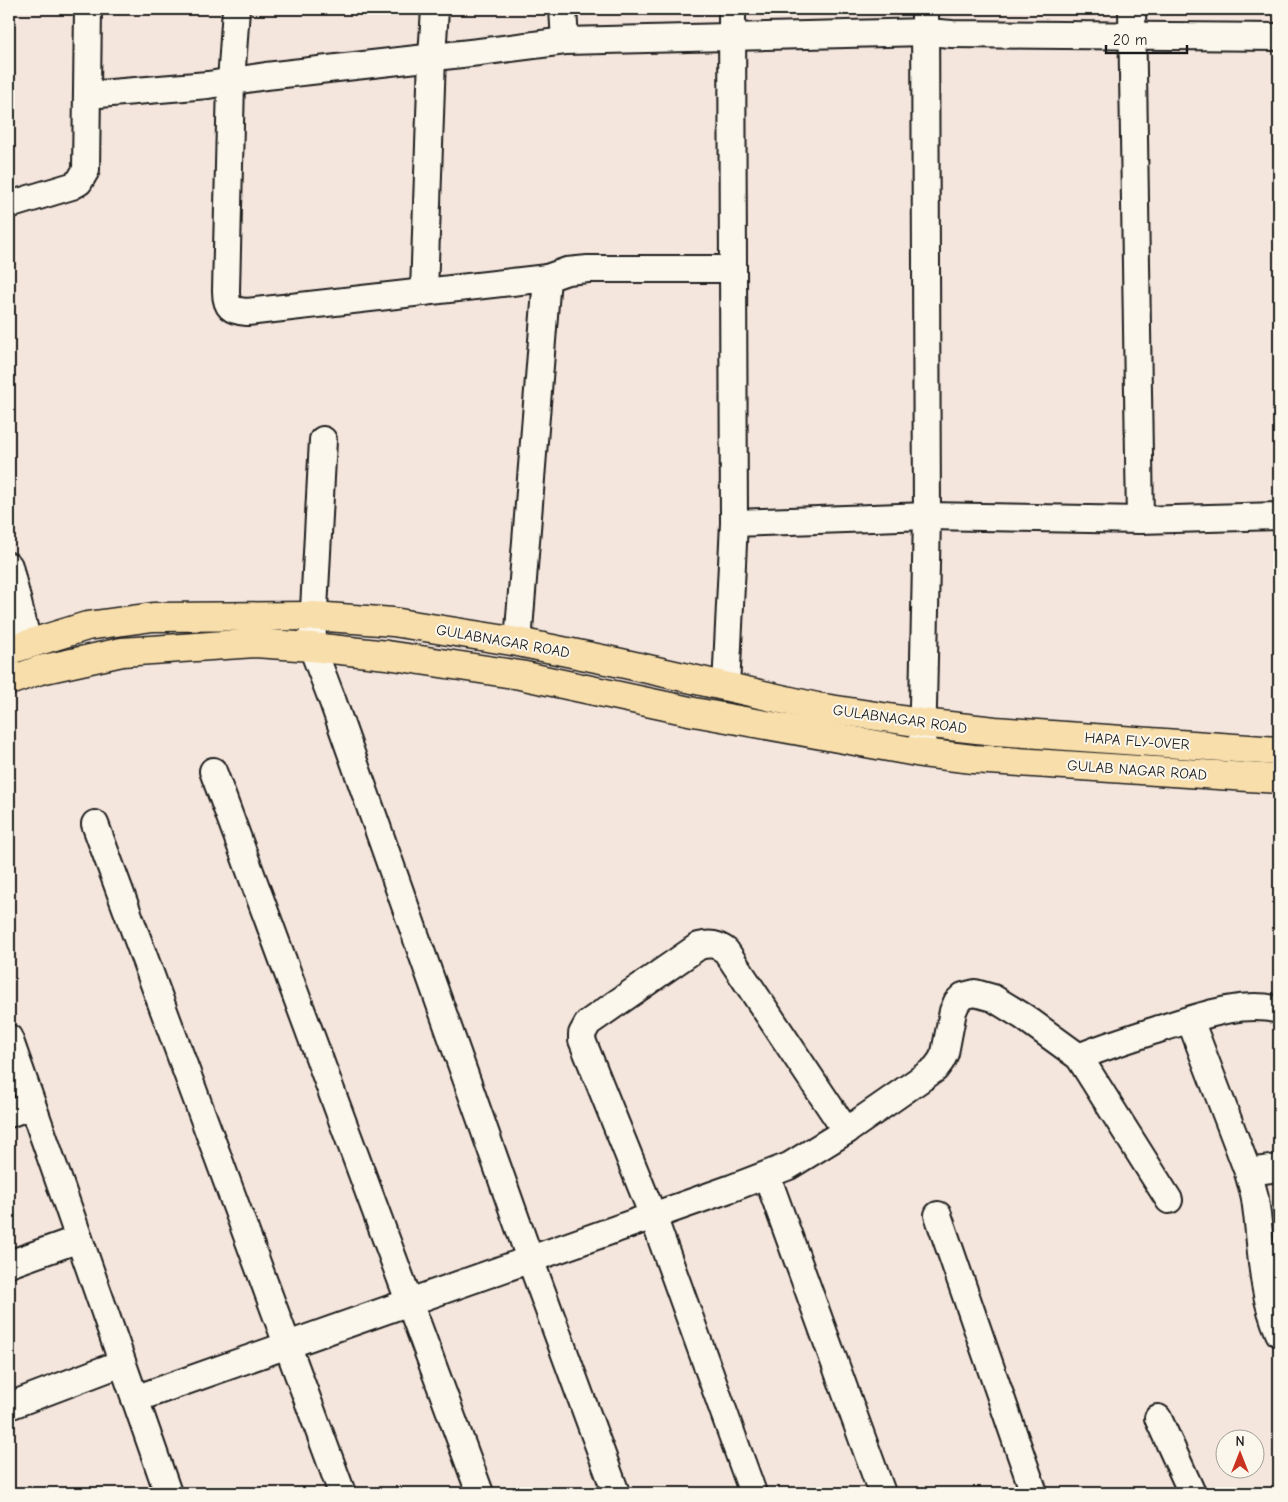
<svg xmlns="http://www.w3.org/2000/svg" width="1288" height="1502" font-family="'Comic Neue',sans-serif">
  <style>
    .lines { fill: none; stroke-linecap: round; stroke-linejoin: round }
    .minor-casing { stroke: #1c1c1c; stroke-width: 30 }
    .primary-casing { stroke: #1c1c1c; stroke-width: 31 }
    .minor { stroke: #fbf7ec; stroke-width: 26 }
    .primary { stroke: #f8deab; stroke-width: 28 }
    .labels { text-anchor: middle; stroke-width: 4; stroke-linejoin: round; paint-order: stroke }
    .street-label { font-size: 15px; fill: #1c1c1c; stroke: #fbf7ec }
  </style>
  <rect width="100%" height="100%" fill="#f5e6dd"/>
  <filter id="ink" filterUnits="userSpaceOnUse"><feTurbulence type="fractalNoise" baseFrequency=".02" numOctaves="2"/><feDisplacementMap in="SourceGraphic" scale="10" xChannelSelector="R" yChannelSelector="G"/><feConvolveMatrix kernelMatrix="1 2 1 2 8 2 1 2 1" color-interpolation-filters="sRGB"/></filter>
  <g filter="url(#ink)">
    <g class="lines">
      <defs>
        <g id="minor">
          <path d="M 236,9 L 231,82 L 226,291 C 226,307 231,311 247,312 L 547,278 L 518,642"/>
          <path d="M 563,9 L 565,41"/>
          <path d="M 1132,9 L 1140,520"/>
          <path d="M 87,95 L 208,85 L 266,76 L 479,52 L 565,41 L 926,32 L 952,34 L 1279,37"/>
          <path d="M 9,205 L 72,186 L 79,182 L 86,170 L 88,9"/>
          <path d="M 547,278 L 567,271 L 588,269 L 732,269"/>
          <path d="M 424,292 L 432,57 L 435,9"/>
          <path d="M 323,440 L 312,647 L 333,702 L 530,1259 L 616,1493"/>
          <path d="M 734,523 L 927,516 L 1140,520 L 1279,516"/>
          <path d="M 9,566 L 28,643"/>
          <path d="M 726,687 L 734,523 L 732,9"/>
          <path d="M 922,753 L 927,516 L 925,9"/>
          <path d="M 213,771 L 480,1493"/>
          <path d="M 95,824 L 342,1493"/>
          <path d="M 1190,1020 L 1248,1172 C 1250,1181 1254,1190 1255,1199 C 1262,1244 1260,1290 1279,1333"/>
          <path d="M 9,1038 L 168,1493"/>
          <path d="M 1079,1057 C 1105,1046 1132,1038 1159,1029 C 1196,1018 1240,1000 1279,1010"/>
          <path d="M 9,1114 L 32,1105"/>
          <path d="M 1248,1172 L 1279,1168"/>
          <path d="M 767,1176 L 882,1493"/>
          <path d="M 938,1215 L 1034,1493"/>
          <path d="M 9,1264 L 79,1239"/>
          <path d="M 135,1399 L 732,1188 L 789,1166 L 846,1131 L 935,1069 L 941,1061 L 945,1053 L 953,1011 L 957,1002 L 963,996 L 975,993 L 993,998 L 1024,1017 L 1079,1057 L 1169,1200"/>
          <path d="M 9,1406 L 122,1363"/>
          <path d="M 1158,1418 L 1192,1493"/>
          <path d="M 753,1493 L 653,1216 L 582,1040 L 582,1034 L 588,1023 L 699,946 C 710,943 717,944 726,951 L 846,1131"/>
        </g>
        <g id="primary">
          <path d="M 9,650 L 87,626 L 153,617 L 314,616 L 393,622 L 518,642 L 621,663 L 817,707 L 922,723 L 995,731 L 1279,751"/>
          <path d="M 9,681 L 40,670 L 122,652 L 255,643 L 312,647 L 387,655 L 520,675 L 694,712 L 922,753 L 973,759 L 1279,779"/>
        </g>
      </defs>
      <use href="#minor" class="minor-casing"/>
      <use href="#primary" class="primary-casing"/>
      <use href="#minor" class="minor"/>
      <use href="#primary" class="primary"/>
    </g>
  </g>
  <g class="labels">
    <g class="street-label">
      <text transform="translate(503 641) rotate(10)" y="5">GULABNAGAR ROAD</text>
      <text transform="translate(900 719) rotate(8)" y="5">GULABNAGAR ROAD</text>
      <text transform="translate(1137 741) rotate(4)" y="5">HAPA FLY-OVER</text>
      <text transform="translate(1137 770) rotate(4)" y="5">GULAB NAGAR ROAD</text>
    </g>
  </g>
  <rect width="1288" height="1502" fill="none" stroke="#fbf7ec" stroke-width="30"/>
  <rect x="15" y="15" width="1258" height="1472" fill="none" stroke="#1c1c1c" stroke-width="2" filter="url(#ink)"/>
  <g transform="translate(1240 1454)"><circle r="24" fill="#fbf7ec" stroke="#a29f99"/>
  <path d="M0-4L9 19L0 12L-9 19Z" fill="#c8321e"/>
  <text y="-8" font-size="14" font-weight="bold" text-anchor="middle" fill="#1c1c1c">N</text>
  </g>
  <path d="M1106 45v8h81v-8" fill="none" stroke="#1c1c1c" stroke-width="2.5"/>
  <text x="1113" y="45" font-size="15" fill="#1c1c1c" stroke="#fbf7ec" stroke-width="4" paint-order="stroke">20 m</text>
</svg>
